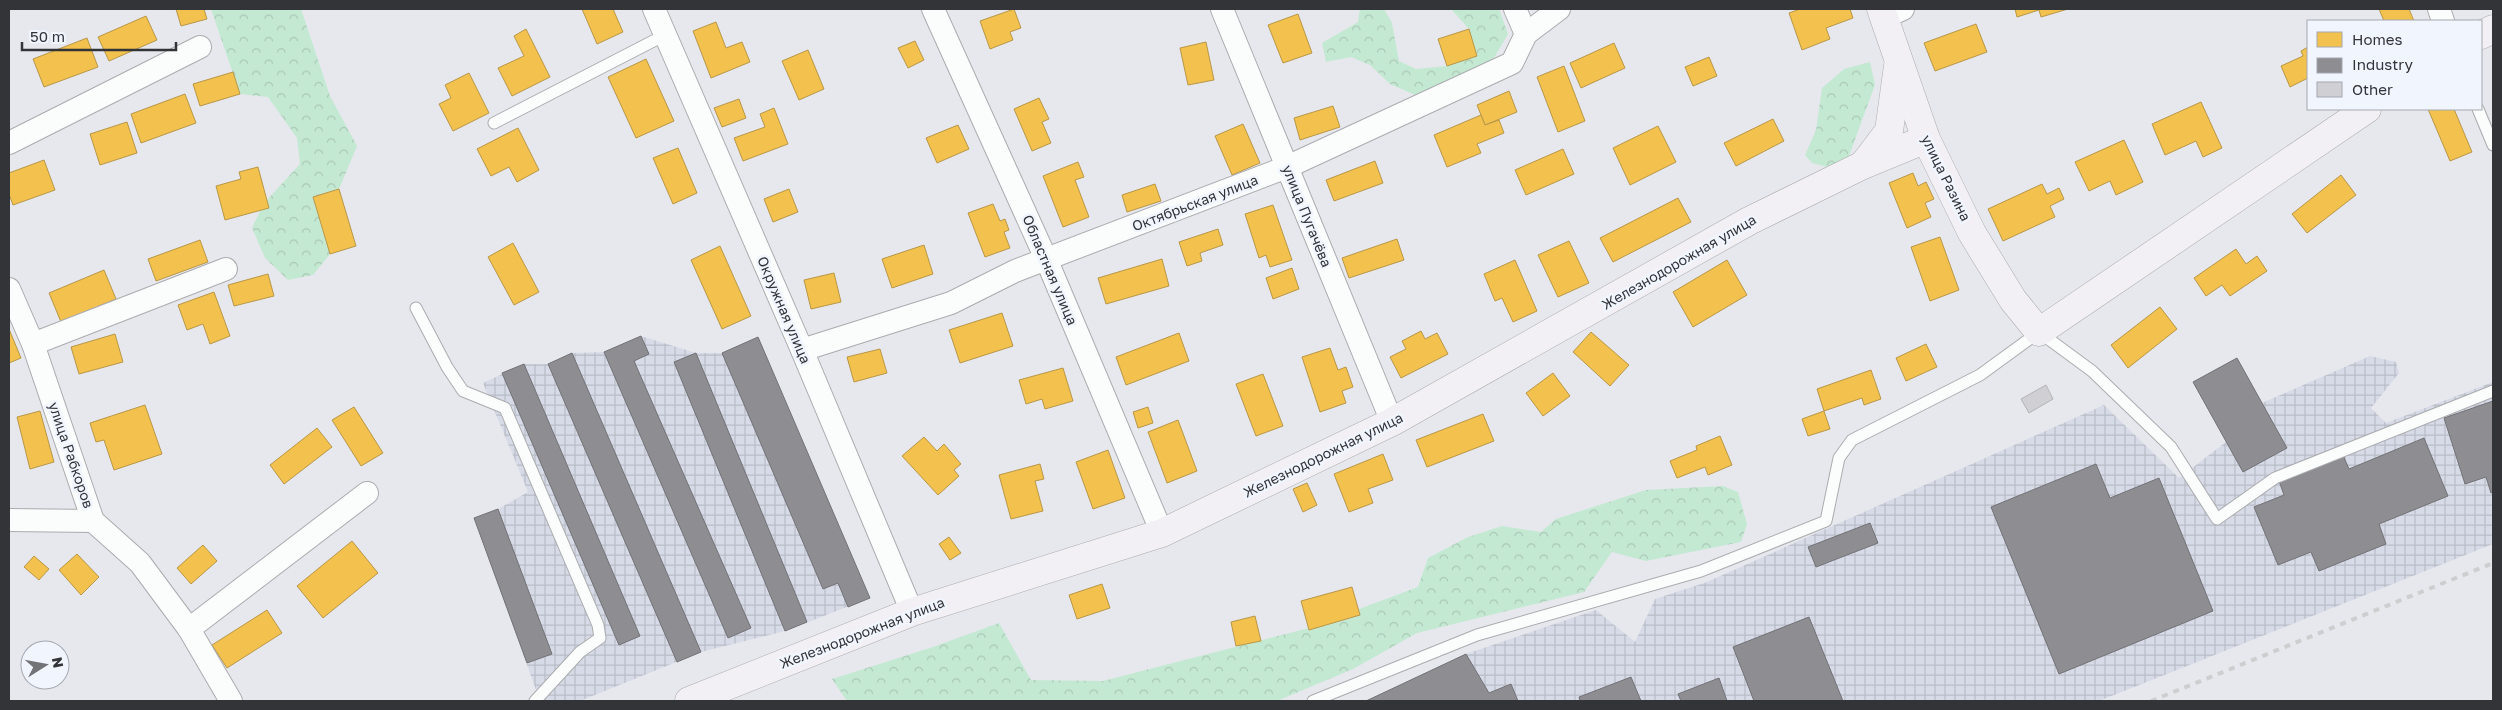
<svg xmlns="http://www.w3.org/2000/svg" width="2502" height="710" font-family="'Golos Text',sans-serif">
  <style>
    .industrial { fill: url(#industrial-grid) }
    .forest { fill: url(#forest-crowns) }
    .homes { fill: #f2c14e; stroke: #b99747 }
    .industry { fill: #8d8d92; stroke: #727277 }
    .building { fill: #d0cfd3; stroke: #b4b3b7 }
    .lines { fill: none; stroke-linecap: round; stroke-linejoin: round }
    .lane-casing { stroke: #abacaf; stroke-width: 13 }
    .street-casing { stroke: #abacaf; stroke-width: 24 }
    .secondary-casing { stroke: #abacaf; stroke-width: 29 }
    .lane { stroke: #fbfcfc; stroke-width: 11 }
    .street { stroke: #fbfcfc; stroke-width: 22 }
    .secondary { stroke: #f3f0f5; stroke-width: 28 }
    .rail { stroke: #cdcecf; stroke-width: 4; stroke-dasharray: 6 6; stroke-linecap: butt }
    .labels { text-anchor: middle; stroke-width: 5; stroke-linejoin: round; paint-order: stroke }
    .street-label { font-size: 14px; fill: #333438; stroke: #f1f5fe }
  </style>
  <defs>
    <pattern id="industrial-grid" width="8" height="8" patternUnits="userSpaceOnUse" patternTransform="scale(1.25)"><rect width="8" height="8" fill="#d7dbe7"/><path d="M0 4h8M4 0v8" fill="none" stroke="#b9bdc7"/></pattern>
    <pattern id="forest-crowns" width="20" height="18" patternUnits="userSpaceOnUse" patternTransform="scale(1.25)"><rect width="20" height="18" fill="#c4e9d2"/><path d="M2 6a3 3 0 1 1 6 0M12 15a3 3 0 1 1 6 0" fill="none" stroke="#a9c8b5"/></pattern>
  </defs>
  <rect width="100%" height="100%" fill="#e6e8ed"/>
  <g class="industrial">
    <path d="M 641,336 L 696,353 L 722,353 L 758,337 L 870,598 L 785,631 L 701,652 L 580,701 L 540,701 L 474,518 L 498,509 L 528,492 L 483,383 L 524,364 L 548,364 L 572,353 L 604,352 Z"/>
    <path d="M 2370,356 L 2396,362 L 2399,373 L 2371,408 L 2386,423 L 2493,382 L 2493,544 L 2099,701 L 1366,701 L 1466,654 L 1596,610 L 1635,642 L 1655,599 L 1707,582 L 2104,405 L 2179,478 L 2226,442 L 2193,382 L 2237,358 L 2262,403 Z"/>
  </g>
  <g class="forest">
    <path d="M 211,9 L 301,9 L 330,96 L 357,146 L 339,189 L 313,197 L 330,254 L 313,275 L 288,280 L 265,258 L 252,228 L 260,211 L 269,208 L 267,200 L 300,164 L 297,138 L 268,97 L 240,94 Z"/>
    <path d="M 1360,9 L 1384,9 L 1392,23 L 1399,61 L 1416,69 L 1447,66 L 1477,55 L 1469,29 L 1451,9 L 1499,9 L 1508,34 L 1490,65 L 1415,95 L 1390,84 L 1370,65 L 1351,57 L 1326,62 L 1322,43 L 1358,22 Z"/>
    <path d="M 1870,62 L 1875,85 L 1849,156 L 1828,167 L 1812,163 L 1805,155 L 1816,130 L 1822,88 L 1844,69 Z"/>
    <path d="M 1723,486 L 1738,492 L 1747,524 L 1741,542 L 1646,561 L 1612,552 L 1584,592 L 1417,633 L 1353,669 L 1277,701 L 847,701 L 832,679 L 933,647 L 999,623 L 1031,680 L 1103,681 L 1360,615 L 1359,609 L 1418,587 L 1428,558 L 1468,537 L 1502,526 L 1541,532 L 1556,519 L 1646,490 Z"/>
  </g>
  <g class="homes">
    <path d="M 176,9 L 204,9 L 207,19 L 181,26 Z"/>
    <path d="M 582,9 L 613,9 L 623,32 L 597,44 Z"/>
    <path d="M 1014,9 L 1021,28 L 1010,32 L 1013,40 L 990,49 L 980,21 Z"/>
    <path d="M 1800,9 L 1850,9 L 1853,18 L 1826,28 L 1830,39 L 1802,50 L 1789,13 Z"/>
    <path d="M 2015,9 L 2068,9 L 2041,17 L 2039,10 L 2017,17 Z"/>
    <path d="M 2379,9 L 2409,9 L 2414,21 L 2384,21 Z"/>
    <path d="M 1298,14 L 1312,53 L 1283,63 L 1268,25 Z"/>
    <path d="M 146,16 L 157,40 L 109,61 L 98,37 Z"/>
    <path d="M 716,22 L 726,48 L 742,42 L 750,62 L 711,78 L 693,31 Z"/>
    <path d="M 1976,24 L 1987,52 L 1935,71 L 1924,43 Z"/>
    <path d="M 526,29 L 550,77 L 512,96 L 498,68 L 524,56 L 514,36 Z"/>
    <path d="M 1469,29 L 1477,56 L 1447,66 L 1438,39 Z"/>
    <path d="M 87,38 L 98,67 L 44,87 L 33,59 Z"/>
    <path d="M 915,41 L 924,60 L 908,68 L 898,48 Z"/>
    <path d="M 1206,42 L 1214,80 L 1188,85 L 1180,48 Z"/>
    <path d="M 1614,43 L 1625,68 L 1581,88 L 1570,63 Z"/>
    <path d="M 2308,47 L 2308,78 L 2290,87 L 2281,66 L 2303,56 L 2301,51 Z"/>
    <path d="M 808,50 L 824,89 L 799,100 L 782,61 Z"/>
    <path d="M 1709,57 L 1717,76 L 1693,86 L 1685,67 Z"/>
    <path d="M 646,59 L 674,121 L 636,138 L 608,77 Z"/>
    <path d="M 1564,66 L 1585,121 L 1558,132 L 1537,77 Z"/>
    <path d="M 233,72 L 240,94 L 200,106 L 193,84 Z"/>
    <path d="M 469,73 L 489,113 L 453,131 L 439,104 L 451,98 L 445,85 Z"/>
    <path d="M 1509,91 L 1517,112 L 1485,125 L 1477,105 Z"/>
    <path d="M 185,94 L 196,123 L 141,143 L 131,114 Z"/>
    <path d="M 1039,98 L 1049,119 L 1042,122 L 1051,143 L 1032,151 L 1014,109 Z"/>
    <path d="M 739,99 L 746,118 L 722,127 L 714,108 Z"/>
    <path d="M 2201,102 L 2222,148 L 2203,157 L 2196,141 L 2165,155 L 2152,124 Z"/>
    <path d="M 1333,106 L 1340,127 L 1300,140 L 1294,118 Z"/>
    <path d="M 774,108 L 788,144 L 743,161 L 734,138 L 765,127 L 760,114 Z"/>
    <path d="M 2428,109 L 2454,109 L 2472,152 L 2450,161 Z"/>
    <path d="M 1481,115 L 1485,125 L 1499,120 L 1504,133 L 1477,144 L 1481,153 L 1447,167 L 1434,135 Z"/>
    <path d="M 1773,119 L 1784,141 L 1736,166 L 1724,143 Z"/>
    <path d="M 127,122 L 137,153 L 100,165 L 90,134 Z"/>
    <path d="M 1243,124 L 1260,163 L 1232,175 L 1215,136 Z"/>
    <path d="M 958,125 L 969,149 L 937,163 L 926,138 Z"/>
    <path d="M 1658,126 L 1676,162 L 1630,185 L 1613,148 Z"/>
    <path d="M 518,128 L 539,170 L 517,182 L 509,167 L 491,176 L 477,149 Z"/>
    <path d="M 2124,140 L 2143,182 L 2116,195 L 2110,181 L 2089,191 L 2075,162 Z"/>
    <path d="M 678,148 L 697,193 L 673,204 L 653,158 Z"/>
    <path d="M 1563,149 L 1574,174 L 1526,195 L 1515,170 Z"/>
    <path d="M 44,160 L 55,190 L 13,205 L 9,194 L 9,173 Z"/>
    <path d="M 1375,161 L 1383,183 L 1334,201 L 1326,180 Z"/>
    <path d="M 1078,162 L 1084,177 L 1075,180 L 1089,217 L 1063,227 L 1043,176 Z"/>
    <path d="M 258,167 L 269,208 L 225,220 L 216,186 L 241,179 L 239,172 Z"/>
    <path d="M 1913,173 L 1918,186 L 1926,182 L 1934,199 L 1925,203 L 1931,217 L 1907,228 L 1889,183 Z"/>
    <path d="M 2341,175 L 2356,195 L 2307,233 L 2292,214 Z"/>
    <path d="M 1155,184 L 1161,201 L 1127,212 L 1122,195 Z"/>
    <path d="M 2042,184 L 2047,194 L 2059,188 L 2064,199 L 2050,206 L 2055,217 L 2003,241 L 1988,209 Z"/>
    <path d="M 339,189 L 356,246 L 330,254 L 313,197 Z"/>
    <path d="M 789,189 L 798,212 L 773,222 L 764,199 Z"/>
    <path d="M 1678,198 L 1691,222 L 1613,262 L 1600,238 Z"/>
    <path d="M 993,204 L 1000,221 L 1005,219 L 1009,230 L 1004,232 L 1010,248 L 985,257 L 968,213 Z"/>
    <path d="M 1273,205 L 1292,260 L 1270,267 L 1266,255 L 1259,258 L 1245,214 Z"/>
    <path d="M 1218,229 L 1223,245 L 1200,253 L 1202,261 L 1187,266 L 1179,242 Z"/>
    <path d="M 1940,237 L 1959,290 L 1930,301 L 1911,247 Z"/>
    <path d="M 1397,239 L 1404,260 L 1349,278 L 1342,258 Z"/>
    <path d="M 200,240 L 208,262 L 156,281 L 148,259 Z"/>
    <path d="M 1569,241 L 1589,283 L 1558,297 L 1538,255 Z"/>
    <path d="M 513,243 L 539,292 L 514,305 L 488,257 Z"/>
    <path d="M 924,245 L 933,274 L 892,288 L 882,259 Z"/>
    <path d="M 720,246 L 751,316 L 722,329 L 691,260 Z"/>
    <path d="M 2236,249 L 2246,264 L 2257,256 L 2267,271 L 2230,296 L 2222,285 L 2206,296 L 2194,278 Z"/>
    <path d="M 1162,259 L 1169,286 L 1106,304 L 1098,278 Z"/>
    <path d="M 1515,260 L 1537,311 L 1513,322 L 1502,298 L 1495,301 L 1484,274 Z"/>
    <path d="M 1727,260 L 1747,295 L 1693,327 L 1673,292 Z"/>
    <path d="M 1292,268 L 1299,289 L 1273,299 L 1266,278 Z"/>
    <path d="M 104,270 L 116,299 L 61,322 L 49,293 Z"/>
    <path d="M 834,273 L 841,302 L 811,309 L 804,280 Z"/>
    <path d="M 268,274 L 274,296 L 234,306 L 228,285 Z"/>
    <path d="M 214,292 L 230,336 L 210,344 L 203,324 L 187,330 L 178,305 Z"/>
    <path d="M 2160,307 L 2177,329 L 2128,368 L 2111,345 Z"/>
    <path d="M 1002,313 L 1013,346 L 960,363 L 949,330 Z"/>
    <path d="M 9,329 L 21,358 L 9,363 Z"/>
    <path d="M 1421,331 L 1425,339 L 1437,333 L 1448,354 L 1401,378 L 1390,357 L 1406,349 L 1402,341 Z"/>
    <path d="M 1591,332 L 1629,365 L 1610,386 L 1573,352 Z"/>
    <path d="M 1179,333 L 1189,361 L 1126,385 L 1116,357 Z"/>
    <path d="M 115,334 L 123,362 L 79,374 L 71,347 Z"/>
    <path d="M 1926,344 L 1937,367 L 1906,381 L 1896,358 Z"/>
    <path d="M 1330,348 L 1338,370 L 1346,367 L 1353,387 L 1342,391 L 1346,403 L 1320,412 L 1302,357 Z"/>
    <path d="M 880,349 L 887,373 L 854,382 L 847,357 Z"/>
    <path d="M 1063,368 L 1073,401 L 1045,409 L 1042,399 L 1026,404 L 1019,380 Z"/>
    <path d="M 1871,370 L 1881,399 L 1864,405 L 1862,398 L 1824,411 L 1817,389 Z"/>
    <path d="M 1553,373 L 1570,396 L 1543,416 L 1526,393 Z"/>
    <path d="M 1263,374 L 1283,426 L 1256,436 L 1236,384 Z"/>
    <path d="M 145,405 L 162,454 L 114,470 L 104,440 L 96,442 L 90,423 Z"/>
    <path d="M 354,407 L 383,453 L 361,466 L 332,420 Z"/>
    <path d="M 1148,407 L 1153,423 L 1138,428 L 1133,412 Z"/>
    <path d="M 40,411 L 54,462 L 30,469 L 17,417 Z"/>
    <path d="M 1824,411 L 1830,429 L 1808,436 L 1802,419 Z"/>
    <path d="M 1483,414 L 1494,441 L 1427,467 L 1416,440 Z"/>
    <path d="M 1178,420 L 1197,471 L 1167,483 L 1148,432 Z"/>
    <path d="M 317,428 L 332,447 L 284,484 L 270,465 Z"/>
    <path d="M 1720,436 L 1732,465 L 1708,475 L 1705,467 L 1677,478 L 1670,461 L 1697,450 L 1696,446 Z"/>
    <path d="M 924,437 L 937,451 L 944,444 L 961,464 L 954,470 L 959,476 L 938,495 L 902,456 Z"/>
    <path d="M 1108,450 L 1125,498 L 1093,509 L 1076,462 Z"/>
    <path d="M 1383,454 L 1393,480 L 1368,489 L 1373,503 L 1349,512 L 1334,474 Z"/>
    <path d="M 1040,464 L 1044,479 L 1035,481 L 1043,511 L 1011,519 L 999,475 Z"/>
    <path d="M 1307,483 L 1317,505 L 1303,512 L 1293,489 Z"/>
    <path d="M 949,537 L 961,553 L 950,560 L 939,544 Z"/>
    <path d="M 352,541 L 378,573 L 323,618 L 297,586 Z"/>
    <path d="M 203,545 L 217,561 L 191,584 L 177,568 Z"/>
    <path d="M 77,554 L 99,577 L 81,595 L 59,570 Z"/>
    <path d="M 34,556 L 49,569 L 39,580 L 24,567 Z"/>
    <path d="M 1102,584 L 1110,608 L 1077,619 L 1069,595 Z"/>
    <path d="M 1352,587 L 1360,615 L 1309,630 L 1301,601 Z"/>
    <path d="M 267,610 L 282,633 L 227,668 L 212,645 Z"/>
    <path d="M 1255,616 L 1261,641 L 1236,646 L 1231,622 Z"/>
  </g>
  <g class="industry">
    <path d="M 641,336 L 649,354 L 634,361 L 751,628 L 728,638 L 604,352 Z"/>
    <path d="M 758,337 L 870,598 L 848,607 L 838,583 L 823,589 L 722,353 Z"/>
    <path d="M 572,353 L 701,652 L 677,662 L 548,364 Z"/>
    <path d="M 696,353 L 807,622 L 785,631 L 674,362 Z"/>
    <path d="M 2237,358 L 2287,448 L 2243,472 L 2193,382 Z"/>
    <path d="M 524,364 L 640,636 L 619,645 L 502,373 Z"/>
    <path d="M 2493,401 L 2493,492 L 2491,493 L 2486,477 L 2465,484 L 2444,418 Z"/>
    <path d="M 2424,438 L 2448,496 L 2379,524 L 2386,544 L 2319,571 L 2311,552 L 2278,565 L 2254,507 L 2284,495 L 2279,481 L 2343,455 L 2349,469 Z"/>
    <path d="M 2096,464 L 2110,498 L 2159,478 L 2213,611 L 2059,674 L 1991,507 Z"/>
    <path d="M 498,509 L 552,654 L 527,663 L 474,518 Z"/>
    <path d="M 1870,523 L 1878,543 L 1816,567 L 1808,547 Z"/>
    <path d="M 1809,617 L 1843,701 L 1754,701 L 1733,647 Z"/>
    <path d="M 1466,654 L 1489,693 L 1511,684 L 1518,701 L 1366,701 Z"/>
    <path d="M 1631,677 L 1641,701 L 1580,701 L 1579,697 Z"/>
    <path d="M 1719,678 L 1727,701 L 1681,701 L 1678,694 Z"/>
  </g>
  <path class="building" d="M 2046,385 L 2053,399 L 2029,413 L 2021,399 Z"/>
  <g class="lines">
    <defs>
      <g id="lane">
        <path d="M 2478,109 L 2493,145"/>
        <path d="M 494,123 L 665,35"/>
        <path d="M 416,308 L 447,367 L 463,391 L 505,408 L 598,625 L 600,638 L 580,652 L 535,701"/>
        <path d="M 1313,701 L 1477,635 L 1701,571 L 1826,521 L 1839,458 L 1852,440 L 1980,375 L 2039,332 L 2092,371 L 2171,447 L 2217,519 L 2275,478 L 2493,391"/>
      </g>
      <g id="street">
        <path d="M 654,9 L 802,350 L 912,612"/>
        <path d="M 933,9 L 1047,261 L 1162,533"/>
        <path d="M 1222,9 L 1392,422"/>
        <path d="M 1515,9 L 1526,34"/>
        <path d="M 2439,9 L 2443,21"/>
        <path d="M 1885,17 L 1903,9"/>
        <path d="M 9,143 L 200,47"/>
        <path d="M 9,289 L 33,344 L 93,521 L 140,563 L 189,629 L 231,701"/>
        <path d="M 33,344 L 226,269"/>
        <path d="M 802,350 L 951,303 L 1015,271 L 1287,167 L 1512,63 L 1526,34 L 1559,9"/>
        <path d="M 9,520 L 93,521"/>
        <path d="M 189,629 L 367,493"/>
      </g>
      <g id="secondary">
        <path d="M 1881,9 L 1926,139 L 1972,233 L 2013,300 L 2039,332 L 2367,109"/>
        <path d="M 2481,35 L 2493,29"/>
        <path d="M 1864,164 L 1889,131 L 1898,66"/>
        <path d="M 689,701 L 912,612 L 1162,533 L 1392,422 L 1749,221 L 1863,165 L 1926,139"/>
      </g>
    </defs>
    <use href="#lane" class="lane-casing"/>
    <use href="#street" class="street-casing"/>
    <use href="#secondary" class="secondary-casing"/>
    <use href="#lane" class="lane"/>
    <use href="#street" class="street"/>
    <use href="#secondary" class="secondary"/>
    <path class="rail" d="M 2151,701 L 2493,563"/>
  </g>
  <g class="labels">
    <g class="street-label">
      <text transform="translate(1946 178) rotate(64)" y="5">улица Разина</text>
      <text transform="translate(1195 203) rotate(-21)" y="5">Октябрьская улица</text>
      <text transform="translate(1307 216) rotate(68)" y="5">улица Пугачёва</text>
      <text transform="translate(1679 262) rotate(-30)" y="5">Железнодорожная улица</text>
      <text transform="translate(1050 270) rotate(67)" y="5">Областная улица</text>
      <text transform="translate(784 310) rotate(67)" y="5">Окружная улица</text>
      <text transform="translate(71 455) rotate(71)" y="5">улица Рабкоров</text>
      <text transform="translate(1323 455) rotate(-26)" y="5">Железнодорожная улица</text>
      <text transform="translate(862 633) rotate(-21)" y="5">Железнодорожная улица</text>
    </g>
  </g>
  <rect width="2502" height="710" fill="none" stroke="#333438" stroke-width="20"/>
  <rect x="2307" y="20" width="175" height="90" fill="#f1f5fe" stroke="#a5a8af"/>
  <rect x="2317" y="32" width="25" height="15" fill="#f2c14e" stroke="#a5a8af"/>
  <text x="2352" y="45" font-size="15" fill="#333438">Homes</text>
  <rect x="2317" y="58" width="25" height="15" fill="#8d8d92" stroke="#a5a8af"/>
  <text x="2352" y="70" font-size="15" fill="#333438">Industry</text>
  <rect x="2317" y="82" width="25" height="15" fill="#d0cfd3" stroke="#a5a8af"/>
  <text x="2352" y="95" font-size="15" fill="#333438">Other</text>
  <g transform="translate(45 665) rotate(79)"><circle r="24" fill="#f1f5fe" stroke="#a5a8af"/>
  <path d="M0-4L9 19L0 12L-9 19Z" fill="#727377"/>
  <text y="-8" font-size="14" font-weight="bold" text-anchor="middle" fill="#333438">N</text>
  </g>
  <path d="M22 42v8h154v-8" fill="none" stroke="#333438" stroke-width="2.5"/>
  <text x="30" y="42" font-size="15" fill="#333438" stroke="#f1f5fe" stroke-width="4" paint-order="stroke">50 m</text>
</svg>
